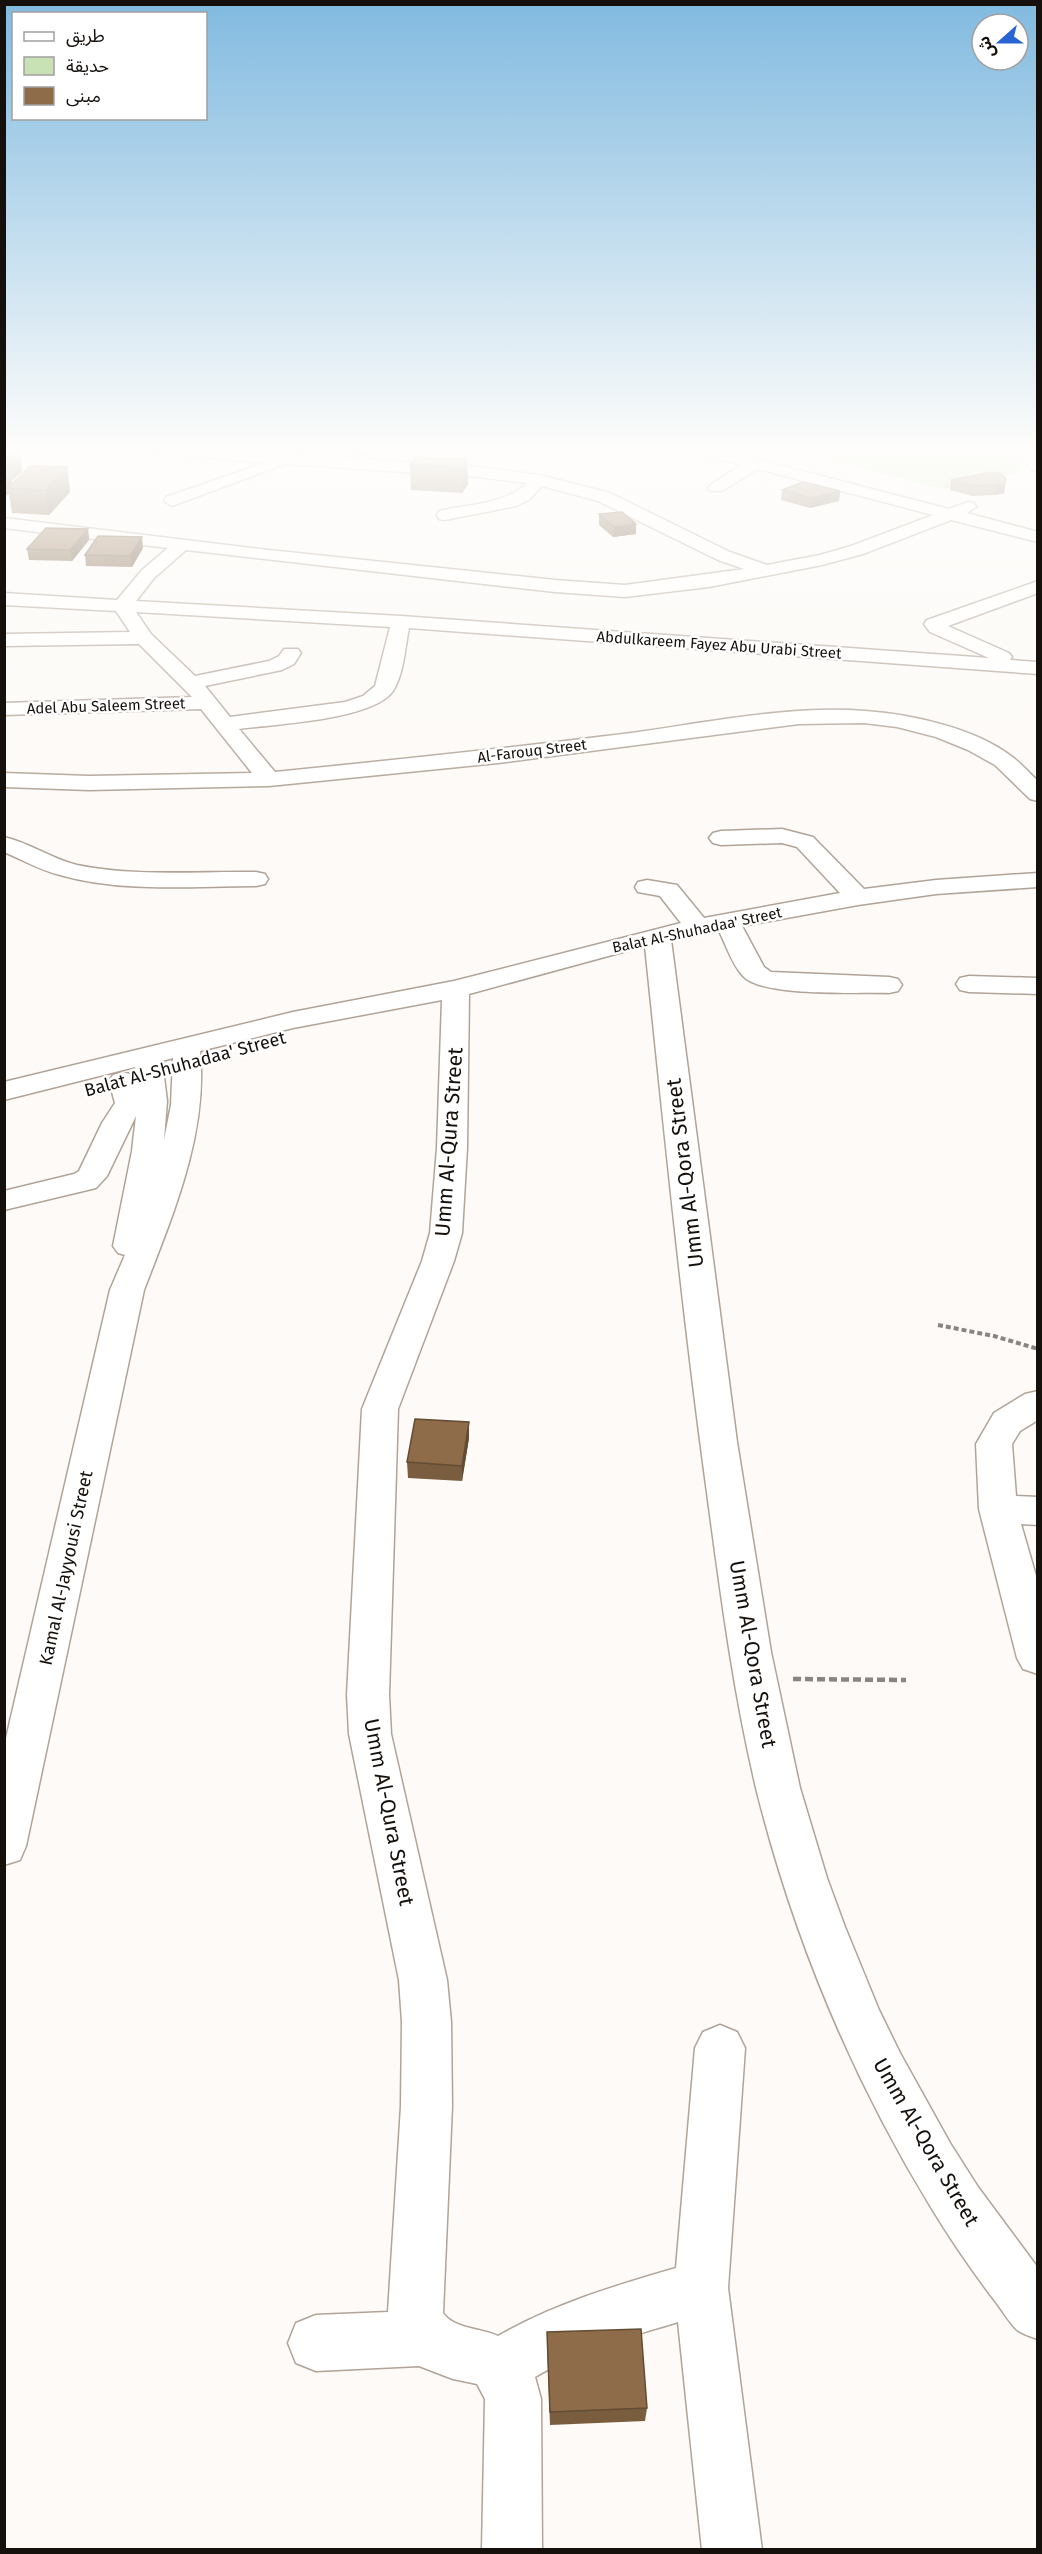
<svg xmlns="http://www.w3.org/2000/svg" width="1042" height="2554" font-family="'Fira Sans','Noto Sans Arabic',sans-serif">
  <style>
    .green { fill: #c8e1b5 }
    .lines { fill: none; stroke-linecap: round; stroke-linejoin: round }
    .minor-casing { stroke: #b1a397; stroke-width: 3 }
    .path-far1 { stroke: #888480; stroke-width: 4; stroke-dasharray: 5 3; stroke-linecap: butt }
    .path { stroke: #888480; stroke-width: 4.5; stroke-dasharray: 8 4; stroke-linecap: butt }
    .minor { fill: #fff; fill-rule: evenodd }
    .wall { fill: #7a5d3f }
    .shaded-wall { fill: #634c33 }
    .building { fill: #8e6c49; stroke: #634c33; stroke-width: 1.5 }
    .labels { text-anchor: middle; stroke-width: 5; stroke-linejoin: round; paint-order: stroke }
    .far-street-label { font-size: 15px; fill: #15100c; stroke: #fff }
    .street-label { font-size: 18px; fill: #15100c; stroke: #fff }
    .near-street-label { font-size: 21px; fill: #15100c; stroke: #fff }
  </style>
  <rect width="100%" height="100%" fill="#fdfaf7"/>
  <path class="green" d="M 820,447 L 1004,447 L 1020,472 L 942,489 L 824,458 Z"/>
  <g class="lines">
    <defs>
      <g id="minor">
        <path d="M 139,447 L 197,447 L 478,467 L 539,475 L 610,493 L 730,552 L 767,565 L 820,555 L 851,546 L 933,515 L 758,469 L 722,491 L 710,491 L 708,488 L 710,485 L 742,465 L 687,450 L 684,447 L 710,447 L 949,509 L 968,502 L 974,503 L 976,507 L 967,513 L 1038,532 L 1038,542 L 951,520 L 863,554 L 822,565 L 709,587 L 625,597 L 555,592 L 186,550 L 154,578 L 136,601 L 401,616 L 989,658 L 930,632 L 924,624 L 927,620 L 1038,581 L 1038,593 L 948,626 L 1009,653 L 1012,657 L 1010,660 L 1038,662 L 1038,674 L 409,628 C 405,647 404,674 393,691 C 373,720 275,724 239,729 L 275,772 C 394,760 512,748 631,733 C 705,723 791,705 865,711 C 910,714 975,728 1011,756 C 1021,763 1029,773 1038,781 L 1038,801 L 1030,799 L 995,765 L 968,750 L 936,737 L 897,727 L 864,723 L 799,724 L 498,763 L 269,786 L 89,790 L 4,787 L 4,773 L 89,776 L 252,773 L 201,709 L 4,715 L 4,703 L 192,697 L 139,644 L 4,646 L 4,634 L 130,632 L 116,611 L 4,605 L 4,593 L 117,600 L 142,570 L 168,548 L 4,528 L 4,518 L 269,550 L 555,580 L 625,585 L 744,569 L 718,560 L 598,501 L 542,486 L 529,500 L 516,506 L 445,520 L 439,519 L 437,515 L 439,511 C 468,504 504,505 527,483 L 478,477 L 285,464 L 172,506 L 164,501 L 166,497 L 264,463 L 147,452 ZM 136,612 L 390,627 L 375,686 L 363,696 L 345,702 L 230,717 L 205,686 L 282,670 L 294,664 L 301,653 L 298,649 L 284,649 L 279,656 L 269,661 L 195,676 L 151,634 Z"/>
        <path d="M 1011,447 L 1028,447 L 1038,457 L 1038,472 L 1032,470 Z"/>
        <path d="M 782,829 L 813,837 L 864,889 L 936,880 L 1038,873 L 1038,887 L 936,894 L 858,905 L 742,926 L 764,967 L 771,972 L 889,977 L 898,979 L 902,985 L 898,991 L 889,993 C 859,992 761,997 743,976 C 732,964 726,945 719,931 L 671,940 L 737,1442 L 771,1652 L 800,1788 L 827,1878 L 845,1927 L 879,2010 L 900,2053 L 950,2143 L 978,2187 L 1038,2268 L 1038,2339 C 1031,2337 1023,2334 1017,2330 C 1009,2322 1002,2310 995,2301 C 972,2271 951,2240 932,2209 C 853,2080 794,1939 757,1792 C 731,1684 718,1573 703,1463 C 680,1291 663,1118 645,946 L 469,994 L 467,1148 L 462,1233 L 454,1261 L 398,1409 L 389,1695 L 391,1734 L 447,1980 L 451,2022 L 452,2106 L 443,2313 C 454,2329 481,2328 498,2336 C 554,2304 614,2286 676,2268 L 695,2048 L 703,2032 L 720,2025 L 737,2032 L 745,2048 L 728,2288 L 762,2550 L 702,2550 L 678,2322 C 626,2338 582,2349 535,2377 L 541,2399 L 542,2550 L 482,2550 L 485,2399 L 477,2384 L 453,2379 L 419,2366 L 316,2371 L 296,2363 L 288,2343 L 296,2323 L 316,2315 L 388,2312 L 401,2106 L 402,2022 L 399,1980 L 349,1734 L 347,1695 L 362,1409 L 422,1261 L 430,1233 L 437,1148 L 442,1000 L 293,1028 L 200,1051 C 208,1134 173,1214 144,1290 L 26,1846 L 20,1860 L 4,1865 L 4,1747 L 110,1290 L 125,1255 L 118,1253 L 113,1246 L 132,1151 L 136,1116 L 107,1176 L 96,1188 L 4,1210 L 4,1191 L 74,1174 L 79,1171 L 102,1123 L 115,1103 L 109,1081 L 113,1075 L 123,1072 L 133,1075 L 137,1080 L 135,1067 L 4,1100 L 4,1082 L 293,1012 L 454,981 L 681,923 L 660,896 L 638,892 L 635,887 L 638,882 L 647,880 L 677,885 L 704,918 L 840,893 L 797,847 L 782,843 L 721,845 L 713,843 L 709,838 L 713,833 L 721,831 ZM 173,1058 L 171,1105 L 164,1140 L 167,1101 L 162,1061 Z"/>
        <path d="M 4,837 C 30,843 52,859 77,865 C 135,877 197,871 256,872 L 265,874 L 268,879 L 265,884 L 256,886 C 191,886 123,893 60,875 C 40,870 23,860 4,852 Z"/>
        <path d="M 969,976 L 1038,978 L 1038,994 L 969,992 L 960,990 L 956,984 L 960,978 Z"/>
        <path d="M 1038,1391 L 1038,1420 L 1020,1431 L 1012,1444 L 1016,1496 L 1038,1497 L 1038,1525 L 1021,1524 L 1038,1583 L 1038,1674 L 1023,1669 L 1017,1658 L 979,1509 L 976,1444 L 994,1413 L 1025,1394 Z"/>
      </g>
    </defs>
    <use href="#minor" class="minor-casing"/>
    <path class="path-far1" d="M 938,1325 L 994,1336 L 1038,1349"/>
    <path class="path" d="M 793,1679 L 906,1680"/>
    <use href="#minor" class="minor"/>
  </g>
  <g class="wall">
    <path d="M 4,447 L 22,472 L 12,480 L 12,484 L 67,467 L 70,492 L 49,515 L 12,513 L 9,494 L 4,497 Z"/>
    <path d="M 339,447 L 381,447 L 381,449 L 365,456 L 339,451 Z"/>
    <path d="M 467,459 L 468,484 L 462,493 L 411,490 L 410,465 Z"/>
    <path d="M 1006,479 L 1004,493 L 995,495 L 972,496 L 950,490 L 951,480 Z"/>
    <path d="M 782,490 L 840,491 L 839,501 L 810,508 L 781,500 Z"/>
    <path d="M 599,514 L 636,524 L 636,534 L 613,537 L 599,525 Z"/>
    <path d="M 88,529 L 89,540 L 72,561 L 29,560 L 27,549 Z"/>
    <path d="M 143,548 L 132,567 L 86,566 L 85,555 Z"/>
    <path d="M 469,1422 L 469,1438 L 462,1481 L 408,1478 L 407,1462 Z"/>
    <path d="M 547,2332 L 647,2408 L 645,2421 L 550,2425 L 547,2346 Z"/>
  </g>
  <g class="shaded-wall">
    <path d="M 19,447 L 22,472 L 13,480 L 9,456 Z"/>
    <path d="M 364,447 L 381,447 L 381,449 L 365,456 Z"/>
    <path d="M 467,459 L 468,484 L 462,493 L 462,468 Z"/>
    <path d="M 9,465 L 13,488 L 8,488 L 9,494 L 4,497 L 4,469 Z"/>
    <path d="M 67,467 L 70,492 L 49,515 L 46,490 Z"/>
    <path d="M 1006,479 L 1004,493 L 995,495 L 996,485 Z"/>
    <path d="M 840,491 L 839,501 L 810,508 L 811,498 Z"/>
    <path d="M 636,524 L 636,534 L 613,537 L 614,527 Z"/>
    <path d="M 88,529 L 89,540 L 72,561 L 70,550 Z"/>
    <path d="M 142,537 L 143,548 L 132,567 L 130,556 Z"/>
    <path d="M 469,1422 L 469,1438 L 462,1481 L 462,1466 Z"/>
  </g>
  <g class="building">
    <path d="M 4,447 L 19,447 L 9,456 L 4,456 Z"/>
    <path d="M 416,457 L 467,459 L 462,468 L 410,465 Z"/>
    <path d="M 30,466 L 67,467 L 46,490 L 8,488 Z"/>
    <path d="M 992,472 L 1001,474 L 1006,479 L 1005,483 L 996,485 L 974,486 L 951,480 Z"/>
    <path d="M 803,482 L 840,491 L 811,498 L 782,490 Z"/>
    <path d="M 622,512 L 636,524 L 614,527 L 599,514 Z"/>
    <path d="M 46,528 L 88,529 L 70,550 L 27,549 Z"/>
    <path d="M 98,536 L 142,537 L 130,556 L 85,555 Z"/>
    <path d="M 415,1419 L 469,1422 L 462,1466 L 407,1462 Z"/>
    <path d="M 641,2329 L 647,2408 L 550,2412 L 547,2332 Z"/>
  </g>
  <linearGradient id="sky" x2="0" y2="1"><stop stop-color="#81bae0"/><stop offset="0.56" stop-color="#fefdfb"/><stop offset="1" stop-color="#fefdfb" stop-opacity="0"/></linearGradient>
  <rect width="1042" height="805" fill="url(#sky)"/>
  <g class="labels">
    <g class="far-street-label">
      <text transform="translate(719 645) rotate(4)" y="5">Abdulkareem Fayez Abu Urabi Street</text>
      <text transform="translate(106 706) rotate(-2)" y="5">Adel Abu Saleem Street</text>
      <text transform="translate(532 751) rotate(-7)" y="5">Al-Farouq Street</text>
      <text transform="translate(697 930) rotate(-12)" y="5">Balat Al-Shuhadaa' Street</text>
    </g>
    <g class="street-label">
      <text transform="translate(185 1064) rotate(-15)" y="6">Balat Al-Shuhadaa' Street</text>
      <text transform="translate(66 1568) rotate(-78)" y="6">Kamal Al-Jayyousi Street</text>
    </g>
    <g class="near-street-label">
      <text transform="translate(449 1142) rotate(-86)" y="7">Umm Al-Qura Street</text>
      <text transform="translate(685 1173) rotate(-97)" y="7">Umm Al-Qora Street</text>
      <text transform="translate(753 1654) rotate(80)" y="7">Umm Al-Qora Street</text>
      <text transform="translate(389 1812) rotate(79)" y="7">Umm Al-Qura Street</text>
      <text transform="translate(926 2142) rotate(60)" y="7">Umm Al-Qora Street</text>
    </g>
  </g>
  <rect width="1042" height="2554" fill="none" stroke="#15100c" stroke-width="12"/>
  <rect x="12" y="12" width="195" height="108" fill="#ffffff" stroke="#a19f9e" stroke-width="1.5"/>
  <rect x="24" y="32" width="30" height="9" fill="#ffffff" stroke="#a19f9e" stroke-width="1.5"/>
  <text x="66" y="42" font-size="18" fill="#15100c">طريق</text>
  <rect x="24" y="57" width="30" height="18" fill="#c8e1b5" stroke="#a19f9e" stroke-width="1.5"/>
  <text x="66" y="72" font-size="18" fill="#15100c">حديقة</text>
  <rect x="24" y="87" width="30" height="18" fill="#8e6c49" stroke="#a19f9e" stroke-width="1.5"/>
  <text x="66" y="102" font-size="18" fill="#15100c">مبنى</text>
  <g transform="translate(1000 42) rotate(249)"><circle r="28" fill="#ffffff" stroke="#a19f9e" stroke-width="1.5"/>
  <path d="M0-4.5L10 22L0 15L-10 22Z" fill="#2865d2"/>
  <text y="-9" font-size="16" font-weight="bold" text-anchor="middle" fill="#15100c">ش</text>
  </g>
</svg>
